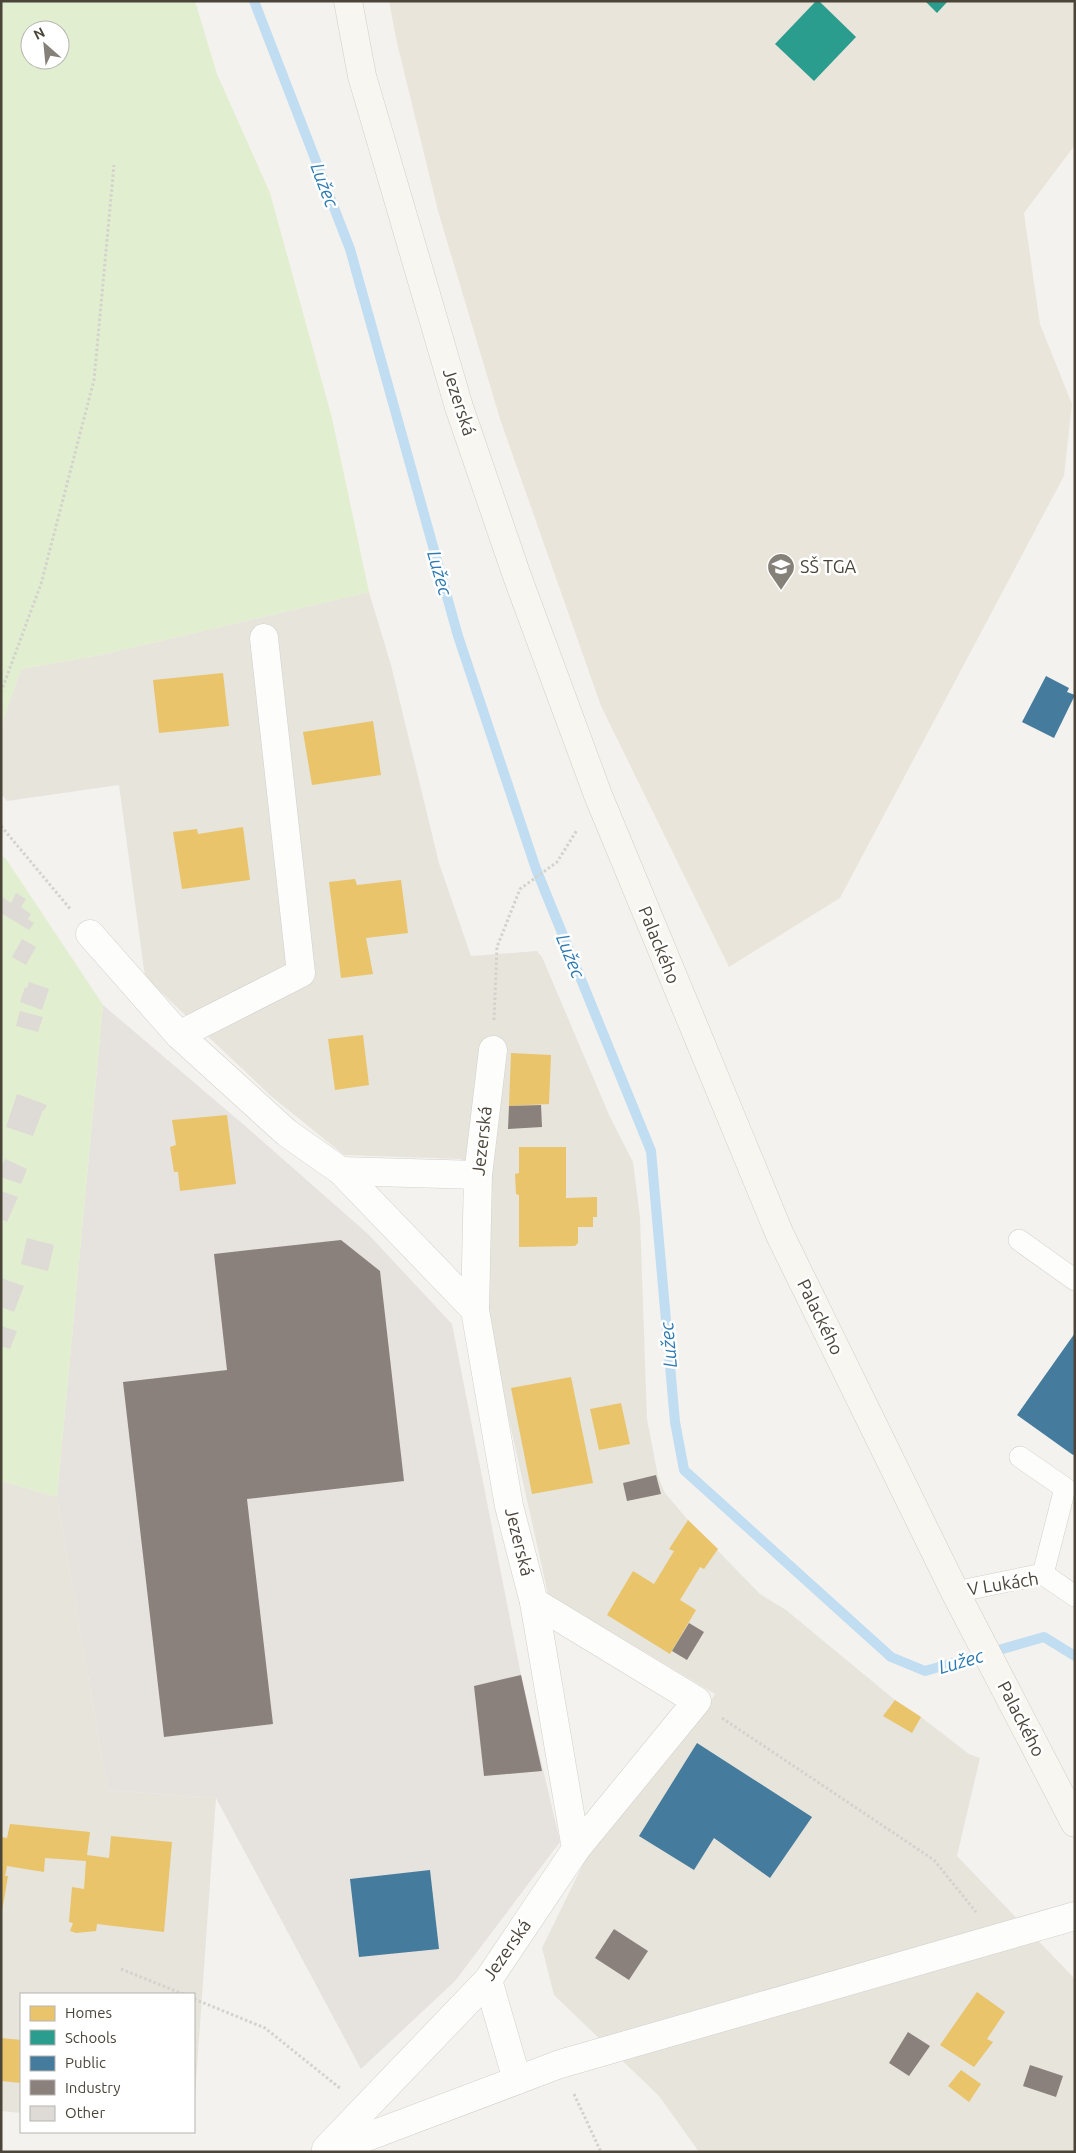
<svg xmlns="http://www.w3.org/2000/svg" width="1076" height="2153" font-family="Ubuntu,sans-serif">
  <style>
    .residential { fill: #e7e4dc }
    .industrial { fill: #e6e2de }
    .education { fill: #eae5da }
    .green { fill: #e1eecf; fill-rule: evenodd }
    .homes { fill: #e9c46a }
    .schools { fill: #2a9d8f }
    .public { fill: #457b9d }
    .industry { fill: #8a817c }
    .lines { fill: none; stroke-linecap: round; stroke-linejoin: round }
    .stream { stroke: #c0ddf1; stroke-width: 10 }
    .building { fill: #dedbd6 }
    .lane-casing { stroke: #d2d0cb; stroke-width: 22 }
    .street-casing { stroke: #d2d0cb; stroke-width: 29 }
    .secondary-casing { stroke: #d3cfc5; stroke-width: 29 }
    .path { stroke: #d3d2cc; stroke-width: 3; stroke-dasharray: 2.5 2.5; stroke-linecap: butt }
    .lane { stroke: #fdfdfc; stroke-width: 21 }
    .street { stroke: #fdfdfc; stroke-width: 28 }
    .secondary { stroke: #f7f6f1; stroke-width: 28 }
    .labels { text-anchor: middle; stroke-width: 5; stroke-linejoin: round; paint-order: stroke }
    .street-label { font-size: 18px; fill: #4b4439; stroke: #fff }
    .poi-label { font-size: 18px; fill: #4b4439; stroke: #fff; text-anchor: start }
    .water-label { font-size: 19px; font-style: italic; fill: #2e7ab2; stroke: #fff }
  </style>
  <rect width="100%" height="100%" fill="#f4f2ee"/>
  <g class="residential">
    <path d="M 369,592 L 391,665 L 439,863 L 471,956 L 537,951 L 542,957 L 610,1117 L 633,1162 L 640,1217 L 647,1419 L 658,1476 L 665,1493 L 688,1520 L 760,1594 L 786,1610 L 895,1700 L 921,1717 L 969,1754 L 980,1758 L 957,1856 L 1075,1979 L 1075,2152 L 699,2152 L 659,2096 L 554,1995 L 542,1948 L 589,1852 L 696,1724 L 715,1694 L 548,1594 L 486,1317 L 491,1177 L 460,1159 L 344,1155 L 271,1096 L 145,977 L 119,785 L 7,801 L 1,794 L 1,726 L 21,669 L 105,654 Z"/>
    <path d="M 1,1481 L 57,1497 L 108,1790 L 216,1798 L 194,2110 L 194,1994 L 21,1994 L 21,2113 L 1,2111 Z"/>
  </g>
  <path class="industrial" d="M 103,1005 L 244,1125 L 368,1234 L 452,1324 L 521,1675 L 560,1842 L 455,1981 L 361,2069 L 216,1798 L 108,1790 L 57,1497 Z"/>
  <path class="education" d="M 389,1 L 1075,1 L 1075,145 L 1024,213 L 1040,324 L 1072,404 L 1064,476 L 840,898 L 729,967 L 601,706 L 500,419 L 438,211 L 397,43 Z"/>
  <g class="green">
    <path d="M 1,1 L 195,1 L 217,74 L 270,193 L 332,418 L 369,592 L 105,654 L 21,669 L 1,726 ZM 30,30 L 60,30 L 60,60 L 30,60 Z"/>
    <path d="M 1,855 L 6,859 L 103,1005 L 57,1497 L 1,1481 Z"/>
  </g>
  <g class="homes">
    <path d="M 223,673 L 229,726 L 159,733 L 153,680 Z"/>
    <path d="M 373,721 L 381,775 L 312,785 L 303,732 Z"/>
    <path d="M 243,827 L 250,880 L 182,889 L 173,832 L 197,829 L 198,834 Z"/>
    <path d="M 355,879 L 357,885 L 401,880 L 408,933 L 366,938 L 373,974 L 341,978 L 329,882 Z"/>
    <path d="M 363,1035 L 369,1085 L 335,1090 L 328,1039 Z"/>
    <path d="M 511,1053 L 551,1055 L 549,1104 L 509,1106 Z"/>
    <path d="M 227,1115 L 236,1184 L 180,1191 L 178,1172 L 174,1172 L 170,1147 L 176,1145 L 172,1120 Z"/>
    <path d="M 519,1147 L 566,1147 L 566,1198 L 597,1197 L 597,1217 L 593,1217 L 593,1227 L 578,1227 L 578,1243 L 575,1246 L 519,1247 L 519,1195 L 516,1194 L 515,1174 L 519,1173 Z"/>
    <path d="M 571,1377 L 593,1483 L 532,1494 L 511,1388 Z"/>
    <path d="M 621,1403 L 630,1444 L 599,1450 L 590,1409 Z"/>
    <path d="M 688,1520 L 718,1549 L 704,1569 L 700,1567 L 680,1600 L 696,1610 L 670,1654 L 607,1615 L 633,1571 L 654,1584 L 674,1551 L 669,1549 Z"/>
    <path d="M 895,1700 L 921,1717 L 912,1733 L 883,1716 Z"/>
    <path d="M 10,1824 L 90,1832 L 87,1855 L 109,1858 L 111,1836 L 172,1842 L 164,1932 L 97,1924 L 96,1931 L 76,1933 L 70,1931 L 73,1923 L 69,1922 L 72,1887 L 84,1889 L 86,1861 L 45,1858 L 44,1872 L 7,1866 L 5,1876 L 8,1876 L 1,1917 L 1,1837 L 7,1838 Z"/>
    <path d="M 977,1992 L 1005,2012 L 987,2039 L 993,2042 L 974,2067 L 940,2045 Z"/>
    <path d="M 1,2038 L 21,2040 L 21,2083 L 1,2081 Z"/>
    <path d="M 961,2070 L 981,2084 L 969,2102 L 948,2086 Z"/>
  </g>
  <g class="schools">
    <path d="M 816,1 L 819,1 L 856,37 L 814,81 L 775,44 Z"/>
    <path d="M 925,1 L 948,1 L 937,13 Z"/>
  </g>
  <g class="public">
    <path d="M 1046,676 L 1069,688 L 1067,692 L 1075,695 L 1054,738 L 1022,722 Z"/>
    <path d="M 1075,1333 L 1075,1453 L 1073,1455 L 1017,1415 Z"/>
    <path d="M 697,1743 L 812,1817 L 770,1878 L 714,1838 L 694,1870 L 639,1836 Z"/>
    <path d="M 430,1870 L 439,1949 L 359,1957 L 350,1879 Z"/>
  </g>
  <g class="industry">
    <path d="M 541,1105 L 542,1127 L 508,1129 L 509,1106 Z"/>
    <path d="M 341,1240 L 380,1271 L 404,1481 L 247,1499 L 273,1724 L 164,1737 L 123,1382 L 227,1370 L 214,1254 Z"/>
    <path d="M 656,1475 L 661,1494 L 627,1501 L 623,1483 Z"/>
    <path d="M 689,1623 L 704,1632 L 687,1660 L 672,1651 Z"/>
    <path d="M 521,1675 L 542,1771 L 484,1776 L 474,1686 Z"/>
    <path d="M 614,1929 L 648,1951 L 629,1980 L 595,1958 Z"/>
    <path d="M 908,2032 L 930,2046 L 909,2076 L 889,2063 Z"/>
    <path d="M 1030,2065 L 1063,2076 L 1056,2097 L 1023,2086 Z"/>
  </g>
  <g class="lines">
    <path class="stream" d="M 254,1 L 350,249 L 458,636 L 536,869 L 651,1151 L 675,1422 L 684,1470 L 891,1657 L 925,1671 L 1044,1637 L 1075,1656"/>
  </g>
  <g class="building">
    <path d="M 16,893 L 26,899 L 21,907 L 31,914 L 28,919 L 34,923 L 29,930 L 1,913 L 2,897 L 11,903 Z"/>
    <path d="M 22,939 L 36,947 L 26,965 L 12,957 Z"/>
    <path d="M 29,982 L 49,989 L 42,1010 L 20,1002 L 25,987 L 27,988 Z"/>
    <path d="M 20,1011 L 43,1017 L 38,1032 L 16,1026 Z"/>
    <path d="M 17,1094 L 47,1105 L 44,1111 L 43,1110 L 33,1136 L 6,1127 Z"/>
    <path d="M 5,1159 L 27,1169 L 21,1184 L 1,1177 L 1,1168 Z"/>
    <path d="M 1,1191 L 18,1197 L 7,1222 L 1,1219 Z"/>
    <path d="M 27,1238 L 54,1245 L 48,1271 L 21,1264 Z"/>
    <path d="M 1,1278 L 24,1286 L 14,1312 L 1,1307 Z"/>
    <path d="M 1,1326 L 17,1331 L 10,1349 L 1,1346 Z"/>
  </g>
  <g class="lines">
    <defs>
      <g id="lane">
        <path d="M 1019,1240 L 1075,1280"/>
        <path d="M 1020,1457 L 1065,1488 L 1043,1574"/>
        <path d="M 955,1592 L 1043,1574 L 1075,1596"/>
      </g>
      <g id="street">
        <path d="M 90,934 L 179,1035 L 287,1133 L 341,1171 L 475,1310"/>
        <path d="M 179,1035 L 301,973 L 264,638"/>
        <path d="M 493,1050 L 478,1175 L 475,1310 L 509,1506 L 534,1602 L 576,1849"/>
        <path d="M 341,1171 L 478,1175"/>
        <path d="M 488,1980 L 517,2080"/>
        <path d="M 326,2149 L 488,1980 L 576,1849 L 697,1701 L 534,1602"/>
        <path d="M 327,2152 L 560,2064 L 1075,1916"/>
      </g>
      <path id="secondary" d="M 348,1 L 362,76 L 459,407 L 517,576 L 598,795 L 780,1235 L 955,1592 L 1075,1823"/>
    </defs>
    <use href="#lane" class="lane-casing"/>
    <use href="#street" class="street-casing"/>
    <use href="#secondary" class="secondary-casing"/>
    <g class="path">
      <path d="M 1,692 L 41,584 L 94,380 L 114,165"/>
      <path d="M 1,826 L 71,910"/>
      <path d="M 494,1020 L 497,947 L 520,889 L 557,862 L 577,830"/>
      <path d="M 722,1718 L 934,1860 L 976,1912"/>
      <path d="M 121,1969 L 183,1994"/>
      <path d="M 194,1999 L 265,2028 L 341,2089"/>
      <path d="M 574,2094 L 601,2152"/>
    </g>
    <use href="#lane" class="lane"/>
    <use href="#street" class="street"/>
    <use href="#secondary" class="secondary"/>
  </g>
  <defs>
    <symbol id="school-pin" viewBox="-11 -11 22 30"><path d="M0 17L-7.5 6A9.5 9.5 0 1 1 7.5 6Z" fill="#868178" stroke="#fff"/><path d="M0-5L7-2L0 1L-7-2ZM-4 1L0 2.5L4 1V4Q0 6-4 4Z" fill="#fff"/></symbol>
  </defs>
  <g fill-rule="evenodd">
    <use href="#school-pin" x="765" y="551" width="32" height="43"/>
  </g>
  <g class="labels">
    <g class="street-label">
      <text transform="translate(459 402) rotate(72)" y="6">Jezerská</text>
      <text transform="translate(659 945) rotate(68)" y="6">Palackého</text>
      <text transform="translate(482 1141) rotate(-84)" y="6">Jezerská</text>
      <text transform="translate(820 1317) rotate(64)" y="6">Palackého</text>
      <text transform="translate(519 1542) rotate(76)" y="6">Jezerská</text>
      <text transform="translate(1003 1584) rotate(-9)" y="6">V Lukách</text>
      <text transform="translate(1021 1719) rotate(63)" y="6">Palackého</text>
      <text transform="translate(507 1950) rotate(-55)" y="6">Jezerská</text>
    </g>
    <g class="poi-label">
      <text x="800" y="573">SŠ TGA</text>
    </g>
    <g class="water-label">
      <text transform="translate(325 185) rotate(69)" y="7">Lužec</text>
      <text transform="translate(440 573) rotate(74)" y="7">Lužec</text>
      <text transform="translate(571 956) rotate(68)" y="7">Lužec</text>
      <text transform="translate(668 1345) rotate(-95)" y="7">Lužec</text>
      <text transform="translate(961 1661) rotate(-16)" y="7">Lužec</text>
    </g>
  </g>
  <rect width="1076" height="2153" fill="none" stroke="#4b4439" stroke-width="5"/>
  <rect x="20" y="1993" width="175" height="140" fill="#ffffff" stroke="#b7b4b0"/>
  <rect x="30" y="2006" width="25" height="15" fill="#e9c46a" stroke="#b7b4b0"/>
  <text x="65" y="2018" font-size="15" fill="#4b4439">Homes</text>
  <rect x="30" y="2030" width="25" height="15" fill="#2a9d8f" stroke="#b7b4b0"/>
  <text x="65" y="2043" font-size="15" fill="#4b4439">Schools</text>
  <rect x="30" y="2056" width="25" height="15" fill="#457b9d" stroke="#b7b4b0"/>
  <text x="65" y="2068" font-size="15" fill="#4b4439">Public</text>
  <rect x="30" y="2080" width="25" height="15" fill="#8a817c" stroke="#b7b4b0"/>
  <text x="65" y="2093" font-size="15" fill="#4b4439">Industry</text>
  <rect x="30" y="2106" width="25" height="15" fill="#dedbd6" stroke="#b7b4b0"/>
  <text x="65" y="2118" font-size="15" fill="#4b4439">Other</text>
  <g transform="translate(45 45) rotate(333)"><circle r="24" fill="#ffffff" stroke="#b7b4b0"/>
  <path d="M0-4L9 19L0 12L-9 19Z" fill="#868178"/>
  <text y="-8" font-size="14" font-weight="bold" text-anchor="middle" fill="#4b4439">N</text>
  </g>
</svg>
